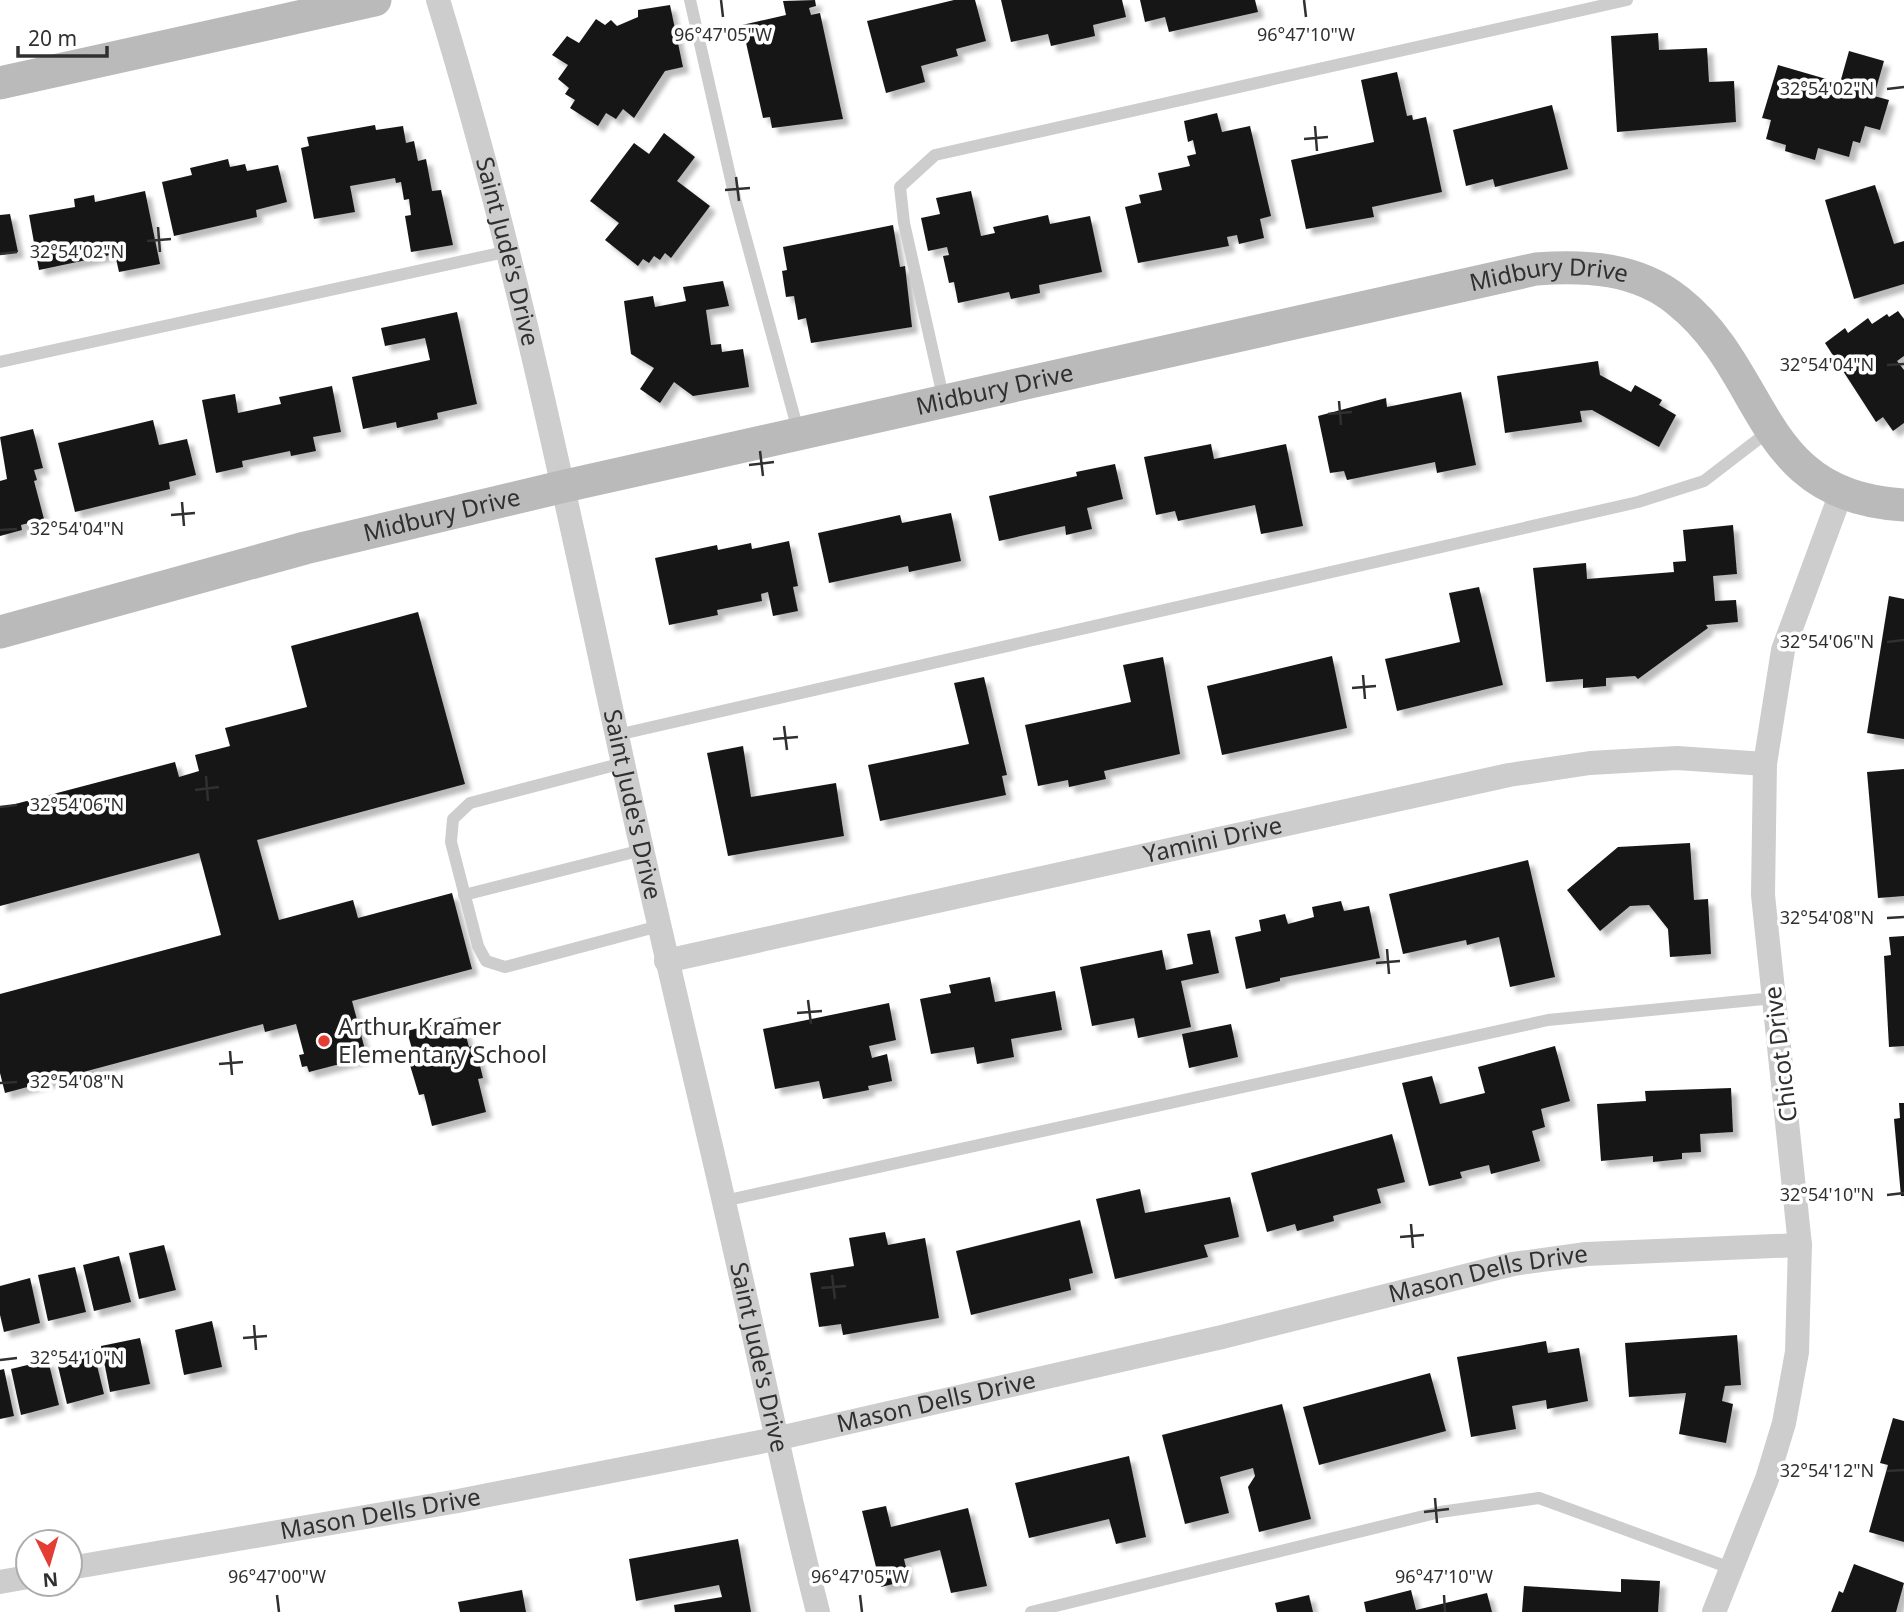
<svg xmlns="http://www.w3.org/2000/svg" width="1904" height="1612" font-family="'Noto Sans',sans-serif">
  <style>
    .building { fill: #171717; filter: url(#shadow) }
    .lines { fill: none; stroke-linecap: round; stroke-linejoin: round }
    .lane { stroke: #cdcdcd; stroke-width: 12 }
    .street { stroke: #cdcdcd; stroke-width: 24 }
    .secondary { stroke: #bababa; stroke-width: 33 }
    .ticks { fill: none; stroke: #303030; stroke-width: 2.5 }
    .poi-dot { fill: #e43d34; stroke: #fff; stroke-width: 2.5 }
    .labels { text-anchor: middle; stroke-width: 7; stroke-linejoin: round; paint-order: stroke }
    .street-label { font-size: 24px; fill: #303030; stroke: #fff }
    .poi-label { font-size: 24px; fill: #303030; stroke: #fff; text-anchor: start }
    .ticks-label { font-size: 18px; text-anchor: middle; fill: #303030; stroke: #fff; stroke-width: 7; stroke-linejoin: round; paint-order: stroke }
  </style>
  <defs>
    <filter id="shadow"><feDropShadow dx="6" dy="6" stdDeviation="2" flood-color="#0004"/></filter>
  </defs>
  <rect width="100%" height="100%" fill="#fff"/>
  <g class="building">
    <path d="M 815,0 L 816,6 L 809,8 L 811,15 L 820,13 L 843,119 L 772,128 L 770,117 L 763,118 L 742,25 L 786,15 L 783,1 Z"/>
    <path d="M 954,0 L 975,0 L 986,41 L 956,49 L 958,56 L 921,66 L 925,82 L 886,93 L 867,21 Z"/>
    <path d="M 1001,0 L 1122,0 L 1126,17 L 1093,25 L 1095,36 L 1051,46 L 1048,34 L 1011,42 Z"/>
    <path d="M 1140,0 L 1255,0 L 1258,12 L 1169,32 L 1165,17 L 1145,22 Z"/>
    <path d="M 670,5 L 683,67 L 665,71 L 634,118 L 623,109 L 616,119 L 606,113 L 598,126 L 570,108 L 575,100 L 565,94 L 569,88 L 558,79 L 568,65 L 552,55 L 567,36 L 579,43 L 596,19 L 605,25 L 611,20 L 617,26 L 638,17 L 638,10 Z"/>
    <path d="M 1658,33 L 1659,50 L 1707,48 L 1709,82 L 1734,81 L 1736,122 L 1617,132 L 1611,36 Z"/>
    <path d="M 1849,51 L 1884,61 L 1874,96 L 1889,100 L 1880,130 L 1865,126 L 1860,143 L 1853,141 L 1849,157 L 1818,148 L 1815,160 L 1785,151 L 1786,145 L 1766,139 L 1771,120 L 1762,118 L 1778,65 L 1840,83 Z"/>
    <path d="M 1397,72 L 1407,116 L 1412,115 L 1413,120 L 1426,117 L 1442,192 L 1372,207 L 1374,217 L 1306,229 L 1291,160 L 1374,142 L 1361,80 Z"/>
    <path d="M 1552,105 L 1568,169 L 1495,187 L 1493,179 L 1466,186 L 1453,130 Z"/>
    <path d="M 1217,113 L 1222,132 L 1250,126 L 1271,216 L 1260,219 L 1264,238 L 1239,244 L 1237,235 L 1227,237 L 1229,246 L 1138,263 L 1125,207 L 1141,203 L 1139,195 L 1162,190 L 1158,173 L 1190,166 L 1187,156 L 1196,154 L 1193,140 L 1188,142 L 1184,121 Z"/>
    <path d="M 375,125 L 376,130 L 403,126 L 406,143 L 414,141 L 418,161 L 426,159 L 432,191 L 441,190 L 453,245 L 411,252 L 405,216 L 411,215 L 409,199 L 404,200 L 401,182 L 396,183 L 395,178 L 350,186 L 355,212 L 314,219 L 301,148 L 309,146 L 307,137 Z"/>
    <path d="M 664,133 L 695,157 L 677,181 L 710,206 L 671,258 L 665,253 L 660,260 L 654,256 L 649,263 L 643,259 L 638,266 L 605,240 L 619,223 L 590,201 L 634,143 L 649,154 Z"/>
    <path d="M 228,159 L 230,167 L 245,164 L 247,171 L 278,165 L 287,202 L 256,210 L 257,217 L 174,236 L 162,182 L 192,175 L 190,168 Z"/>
    <path d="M 1875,185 L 1894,244 L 1904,241 L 1904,284 L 1854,299 L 1825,200 Z"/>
    <path d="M 145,191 L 160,264 L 119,272 L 115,254 L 39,270 L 29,215 L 75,207 L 74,199 L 94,195 L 95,202 Z"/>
    <path d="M 971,191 L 981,236 L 995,233 L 993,227 L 1048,215 L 1050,224 L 1090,216 L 1102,272 L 1039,285 L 1040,293 L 1011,299 L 1009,292 L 958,303 L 954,282 L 949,283 L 943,256 L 949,255 L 947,247 L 928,251 L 921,218 L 940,214 L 936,198 Z"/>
    <path d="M 10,214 L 18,252 L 0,255 L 0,215 Z"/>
    <path d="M 893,225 L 900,267 L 905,266 L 912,327 L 811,343 L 806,318 L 798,320 L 794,296 L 786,297 L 782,271 L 787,270 L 783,247 Z"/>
    <path d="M 723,281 L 729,306 L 706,310 L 711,345 L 721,344 L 722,352 L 743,349 L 749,387 L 693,396 L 674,382 L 660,403 L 640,389 L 654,368 L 631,354 L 624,301 L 653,296 L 655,307 L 686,301 L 683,287 Z"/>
    <path d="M 1898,311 L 1904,319 L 1904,356 L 1897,361 L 1904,370 L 1904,423 L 1893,431 L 1883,417 L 1876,422 L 1825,343 L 1845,328 L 1848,333 L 1868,318 L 1872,324 L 1887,314 L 1889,317 Z"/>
    <path d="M 457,312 L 477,404 L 437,413 L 438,419 L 397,428 L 396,422 L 363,429 L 352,377 L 430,360 L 425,338 L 385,346 L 381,328 Z"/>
    <path d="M 1598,361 L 1600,375 L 1631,392 L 1635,385 L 1662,400 L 1659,405 L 1676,415 L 1659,447 L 1592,410 L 1580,411 L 1582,422 L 1505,433 L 1497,376 Z"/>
    <path d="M 332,386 L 341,432 L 313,437 L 316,451 L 291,456 L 290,451 L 242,461 L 243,467 L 216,473 L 202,400 L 235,394 L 238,413 L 281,404 L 279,397 Z"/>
    <path d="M 1461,392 L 1476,465 L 1437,473 L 1435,462 L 1347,480 L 1344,471 L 1330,473 L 1318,416 L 1386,398 L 1387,407 Z"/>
    <path d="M 153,420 L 159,445 L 187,439 L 196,475 L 169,482 L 170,489 L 75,512 L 58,443 Z"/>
    <path d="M 33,429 L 43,468 L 34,470 L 37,480 L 34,481 L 44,519 L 21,525 L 22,530 L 0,536 L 0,481 L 7,479 L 0,437 Z"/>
    <path d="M 1211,444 L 1214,459 L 1286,444 L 1303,526 L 1261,534 L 1255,505 L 1178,521 L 1175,511 L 1156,515 L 1144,457 Z"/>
    <path d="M 1115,464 L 1123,499 L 1087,508 L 1092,529 L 1066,535 L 1065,526 L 999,541 L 989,496 L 1077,476 L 1076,472 Z"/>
    <path d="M 951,513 L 961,561 L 909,572 L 908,566 L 829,583 L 818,533 L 900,515 L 902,523 Z"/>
    <path d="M 1733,525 L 1737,574 L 1713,576 L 1715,601 L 1736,600 L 1738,622 L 1706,625 L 1708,628 L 1638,679 L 1635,676 L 1606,678 L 1606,686 L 1583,688 L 1583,679 L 1546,682 L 1533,568 L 1586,563 L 1587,579 L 1674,572 L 1673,562 L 1686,561 L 1683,530 Z"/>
    <path d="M 789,541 L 798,586 L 793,587 L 798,611 L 773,616 L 768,592 L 761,594 L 762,601 L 717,610 L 718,615 L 669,625 L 655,558 L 717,545 L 718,550 L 751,543 L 752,549 Z"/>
    <path d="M 1479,587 L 1503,685 L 1397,711 L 1385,659 L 1460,642 L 1449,593 Z"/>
    <path d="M 1889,596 L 1904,599 L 1904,739 L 1867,733 Z"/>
    <path d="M 418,612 L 465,784 L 257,840 L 279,920 L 353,900 L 358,918 L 452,893 L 472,969 L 352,1001 L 367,1057 L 309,1072 L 307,1066 L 302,1067 L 299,1055 L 304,1054 L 296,1024 L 265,1032 L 263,1024 L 5,1093 L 0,1073 L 0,994 L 221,935 L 199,853 L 0,906 L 0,808 L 175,762 L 179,777 L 199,771 L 195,755 L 230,746 L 225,728 L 307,707 L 291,646 Z"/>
    <path d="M 1332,656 L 1347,728 L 1222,755 L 1207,686 Z"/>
    <path d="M 1163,657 L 1180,754 L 1104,771 L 1106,779 L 1069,787 L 1068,780 L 1038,786 L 1025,725 L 1131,702 L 1123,665 Z"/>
    <path d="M 984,677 L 1007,775 L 1002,776 L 1006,795 L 880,821 L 868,765 L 969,744 L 954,683 Z"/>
    <path d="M 743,746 L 751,797 L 836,783 L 844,836 L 728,856 L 707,753 Z"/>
    <path d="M 1904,769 L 1904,896 L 1878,898 L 1867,772 Z"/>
    <path d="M 1690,843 L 1694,900 L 1708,899 L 1711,954 L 1670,957 L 1668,929 L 1649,905 L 1630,906 L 1600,931 L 1567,890 L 1618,847 Z"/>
    <path d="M 1528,860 L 1555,977 L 1510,987 L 1499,937 L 1467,945 L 1466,940 L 1403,954 L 1389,894 Z"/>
    <path d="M 1341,901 L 1344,911 L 1369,906 L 1380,958 L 1280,978 L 1280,981 L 1246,989 L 1235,937 L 1261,931 L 1259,920 L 1285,914 L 1288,924 L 1314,917 L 1312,907 Z"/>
    <path d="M 1210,930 L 1219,973 L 1181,981 L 1191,1027 L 1138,1038 L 1134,1018 L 1092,1026 L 1080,967 L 1162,950 L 1166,970 L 1193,964 L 1187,934 Z"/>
    <path d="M 1904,936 L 1904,1046 L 1889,1047 L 1884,956 L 1891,955 L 1889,937 Z"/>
    <path d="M 990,977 L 995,1002 L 1055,991 L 1062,1030 L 1011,1039 L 1014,1057 L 977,1064 L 974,1047 L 931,1054 L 920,999 L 951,993 L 949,985 Z"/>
    <path d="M 889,1003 L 896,1040 L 869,1046 L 872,1058 L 887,1054 L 892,1081 L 868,1086 L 869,1090 L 823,1099 L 819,1081 L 775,1089 L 763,1029 Z"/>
    <path d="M 461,1017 L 469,1047 L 475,1045 L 483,1078 L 478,1079 L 486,1112 L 432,1126 L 424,1094 L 419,1095 L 409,1062 L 415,1060 L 407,1031 Z"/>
    <path d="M 1231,1024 L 1238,1057 L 1189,1068 L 1182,1034 Z"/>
    <path d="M 1555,1046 L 1570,1101 L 1541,1109 L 1545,1127 L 1532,1131 L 1540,1161 L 1491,1174 L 1489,1165 L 1460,1172 L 1462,1178 L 1429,1186 L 1402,1083 L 1432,1076 L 1440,1104 L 1485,1093 L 1478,1067 Z"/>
    <path d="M 1731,1088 L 1733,1132 L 1700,1134 L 1701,1152 L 1682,1153 L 1682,1159 L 1653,1162 L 1653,1156 L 1601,1161 L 1597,1104 L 1646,1101 L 1645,1091 Z"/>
    <path d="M 1899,1103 L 1904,1103 L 1904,1196 L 1901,1196 L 1894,1119 L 1900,1118 Z"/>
    <path d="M 1392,1134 L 1405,1182 L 1377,1189 L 1381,1203 L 1333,1216 L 1334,1221 L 1297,1231 L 1295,1224 L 1267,1232 L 1251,1173 Z"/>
    <path d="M 1140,1189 L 1145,1213 L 1230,1197 L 1239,1237 L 1204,1245 L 1208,1257 L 1115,1279 L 1096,1199 Z"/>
    <path d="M 1080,1220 L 1093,1273 L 1069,1279 L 1071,1290 L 971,1315 L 956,1251 Z"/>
    <path d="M 885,1232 L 888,1245 L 925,1238 L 939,1318 L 843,1335 L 841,1324 L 819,1327 L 810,1273 L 854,1266 L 849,1238 Z"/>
    <path d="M 164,1245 L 176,1290 L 139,1299 L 129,1253 Z"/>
    <path d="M 119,1256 L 131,1302 L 94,1311 L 83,1265 Z"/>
    <path d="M 75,1267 L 86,1312 L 48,1321 L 38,1275 Z"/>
    <path d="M 30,1278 L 40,1323 L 4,1332 L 0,1315 L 0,1286 Z"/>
    <path d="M 212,1321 L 222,1367 L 184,1375 L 175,1330 Z"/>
    <path d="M 1737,1335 L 1741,1385 L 1725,1386 L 1722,1401 L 1733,1404 L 1726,1443 L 1679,1434 L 1686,1393 L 1629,1397 L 1625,1343 Z"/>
    <path d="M 140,1338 L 150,1384 L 110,1392 L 101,1346 Z"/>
    <path d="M 1546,1341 L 1548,1353 L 1579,1348 L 1588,1401 L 1547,1409 L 1546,1400 L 1512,1406 L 1516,1429 L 1471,1437 L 1457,1357 Z"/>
    <path d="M 93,1349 L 104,1394 L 67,1404 L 56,1358 Z"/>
    <path d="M 48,1360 L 59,1405 L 21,1415 L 11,1369 Z"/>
    <path d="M 4,1369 L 14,1416 L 0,1419 L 0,1370 Z"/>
    <path d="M 1430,1373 L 1446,1431 L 1319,1465 L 1303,1407 Z"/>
    <path d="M 1282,1404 L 1311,1519 L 1259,1532 L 1248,1487 L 1255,1476 L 1253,1468 L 1220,1477 L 1229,1513 L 1185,1524 L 1162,1435 Z"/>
    <path d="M 1893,1418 L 1904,1421 L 1904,1542 L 1869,1532 L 1888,1465 L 1880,1463 Z"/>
    <path d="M 1129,1456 L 1146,1537 L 1116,1544 L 1109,1519 L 1029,1538 L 1015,1483 Z"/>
    <path d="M 886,1506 L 891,1527 L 968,1508 L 987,1586 L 951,1593 L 940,1550 L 904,1559 L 909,1580 L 881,1587 L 862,1511 Z"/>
    <path d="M 738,1539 L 751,1612 L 675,1612 L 674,1605 L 722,1597 L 719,1585 L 636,1601 L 629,1559 Z"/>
    <path d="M 1854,1564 L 1904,1583 L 1896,1612 L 1831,1612 L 1839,1591 L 1843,1593 Z"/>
    <path d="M 1621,1579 L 1660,1581 L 1658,1612 L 1522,1612 L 1524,1586 L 1621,1592 Z"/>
    <path d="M 522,1590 L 526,1612 L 460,1612 L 458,1602 Z"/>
    <path d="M 1411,1590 L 1416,1610 L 1487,1593 L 1492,1612 L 1366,1612 L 1364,1602 Z"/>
    <path d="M 1309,1595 L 1313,1612 L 1277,1612 L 1275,1603 Z"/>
  </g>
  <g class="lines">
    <g class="lane">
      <path d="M 690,0 L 736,202 L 799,434"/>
      <path d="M 0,362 L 509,251"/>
      <path d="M 944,401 L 904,223 L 900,187 L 935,155 L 1627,0"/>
      <path d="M 617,735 L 1638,502 L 1704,481 L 1769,431"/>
      <path d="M 623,763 L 470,803 L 453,819 L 451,842 L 478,946 L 486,961 L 505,967 L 659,926"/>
      <path d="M 464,895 L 642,850"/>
      <path d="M 724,1201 L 1548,1020 L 1774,998"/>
      <path d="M 1031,1612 L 1440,1512 L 1539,1498 L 1733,1569"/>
    </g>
    <g class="street">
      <path id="s1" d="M 438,0 C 516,253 568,510 624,768 C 655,912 690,1055 723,1198 C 755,1336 783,1475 818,1612"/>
      <path id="s2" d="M 666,961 L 1509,775 L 1590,763 L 1677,758 L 1765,764"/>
      <path id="s3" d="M 70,1568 L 458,1501 L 775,1439 L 1222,1337 L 1513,1264 L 1586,1254 L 1800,1245"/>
      <path d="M 0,1582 L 28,1577"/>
      <path d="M 1714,1612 L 1767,1479 L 1784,1423 L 1797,1352 L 1800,1245 L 1763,895 L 1765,764 L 1783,650 L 1841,493"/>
    </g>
    <g class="secondary">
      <path d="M 0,83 L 375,0"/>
      <path id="s4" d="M 0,632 L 305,548 L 565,486 L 1536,269 C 1585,265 1638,268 1678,301 C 1769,373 1755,497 1904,505"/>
    </g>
  </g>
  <path class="ticks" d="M 721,0 L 723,17M 1304,0 L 1306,17M 1887,89 L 1904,87M 1315,126 L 1317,151M 1304,139 L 1328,137M 736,177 L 739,201M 725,190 L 750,188M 158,227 L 160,252M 147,241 L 171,239M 0,254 L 17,252M 1887,365 L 1904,364M 1339,401 L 1341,425M 1328,414 L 1352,412M 760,451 L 763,476M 749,465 L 774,462M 182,502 L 184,526M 171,515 L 195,513M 0,530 L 17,529M 1887,642 L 1904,640M 1363,675 L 1365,699M 1352,688 L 1376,686M 784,726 L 787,750M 773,739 L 798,737M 206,776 L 208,801M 195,790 L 219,787M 0,807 L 17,805M 1887,918 L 1904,917M 1387,949 L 1389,974M 1376,963 L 1400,961M 808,1000 L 811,1024M 797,1013 L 822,1011M 230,1051 L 232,1075M 219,1064 L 243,1062M 0,1083 L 17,1082M 1887,1195 L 1904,1193M 1411,1224 L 1413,1248M 1400,1237 L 1424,1235M 832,1275 L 835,1299M 821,1288 L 846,1286M 254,1325 L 256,1350M 243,1338 L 267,1336M 0,1360 L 17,1358M 1887,1471 L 1904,1470M 1435,1498 L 1437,1523M 1424,1512 L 1449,1509M 277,1595 L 279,1612M 860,1595 L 862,1612M 1444,1595 L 1445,1612"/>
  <circle class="poi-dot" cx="324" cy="1041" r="7"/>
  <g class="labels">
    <g class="street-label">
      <text dy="8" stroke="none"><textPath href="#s1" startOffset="261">Saint Jude's Drive</textPath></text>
      <text dy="8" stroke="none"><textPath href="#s4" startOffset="1591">Midbury Drive</textPath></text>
      <text dy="8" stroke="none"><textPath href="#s4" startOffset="1024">Midbury Drive</textPath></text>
      <text dy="8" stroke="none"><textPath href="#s4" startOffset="457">Midbury Drive</textPath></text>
      <text dy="8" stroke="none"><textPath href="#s1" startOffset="828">Saint Jude's Drive</textPath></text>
      <text dy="8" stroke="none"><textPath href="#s2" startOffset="560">Yamini Drive</textPath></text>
      <text transform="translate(1781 1054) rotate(-97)" y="8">Chicot Drive</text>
      <text dy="8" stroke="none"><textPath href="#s3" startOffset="1449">Mason Dells Drive</textPath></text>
      <text dy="8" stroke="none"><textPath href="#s1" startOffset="1395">Saint Jude's Drive</textPath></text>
      <text dy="8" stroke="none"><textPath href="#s3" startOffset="882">Mason Dells Drive</textPath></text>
      <text dy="8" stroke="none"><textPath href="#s3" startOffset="315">Mason Dells Drive</textPath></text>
    </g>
    <g class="poi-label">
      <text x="338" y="1035">Arthur Kramer<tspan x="338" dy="28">Elementary School</tspan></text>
    </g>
  </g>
  <g class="ticks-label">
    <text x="723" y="41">96°47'05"W</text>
    <text x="1306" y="41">96°47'10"W</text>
    <text x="1827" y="95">32°54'02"N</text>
    <text x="77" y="258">32°54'02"N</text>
    <text x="1827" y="371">32°54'04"N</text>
    <text x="77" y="535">32°54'04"N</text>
    <text x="1827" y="648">32°54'06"N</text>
    <text x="77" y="811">32°54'06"N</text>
    <text x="1827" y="924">32°54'08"N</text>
    <text x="77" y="1088">32°54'08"N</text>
    <text x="1827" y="1201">32°54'10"N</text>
    <text x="77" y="1364">32°54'10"N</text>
    <text x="1827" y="1477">32°54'12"N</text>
    <text x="277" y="1583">96°47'00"W</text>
    <text x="860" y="1583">96°47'05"W</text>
    <text x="1444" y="1583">96°47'10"W</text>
  </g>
  <g transform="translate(49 1563) rotate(175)"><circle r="33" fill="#ffffff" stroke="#acacac" stroke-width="2"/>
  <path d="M0-5L12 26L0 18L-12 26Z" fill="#e43d34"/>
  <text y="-10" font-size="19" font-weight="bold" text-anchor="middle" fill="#303030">N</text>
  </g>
  <path d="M18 46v10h89v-10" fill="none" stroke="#303030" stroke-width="3.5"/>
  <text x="28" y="46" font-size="21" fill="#303030" stroke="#ffffff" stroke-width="5" paint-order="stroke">20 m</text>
</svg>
